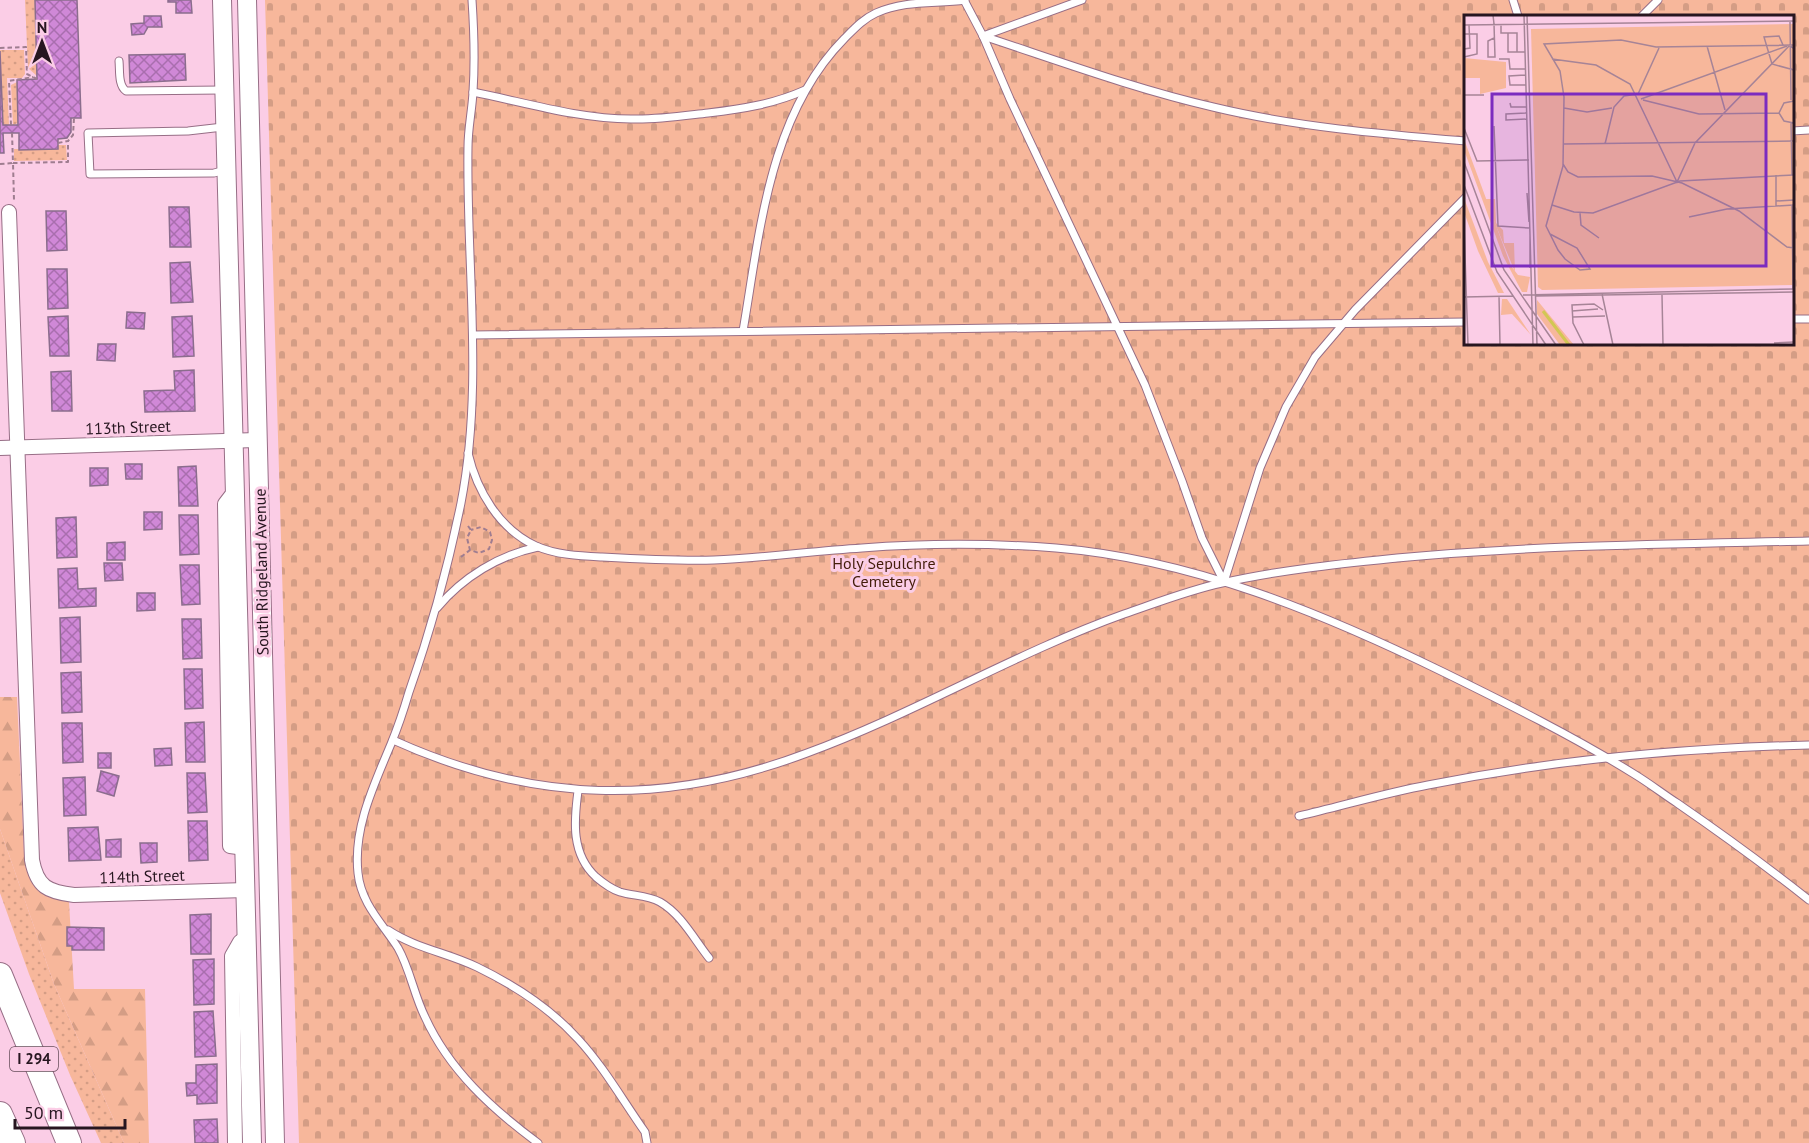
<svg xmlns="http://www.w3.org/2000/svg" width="1809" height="1143" font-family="'PT Sans',sans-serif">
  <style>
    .grass { fill: url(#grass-dots) }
    .forest { fill: url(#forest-firs) }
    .cemetery { fill: url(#cemetery-stones); fill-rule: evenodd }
    .building { fill: url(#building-cross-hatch); stroke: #8b6d8d; stroke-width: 1.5 }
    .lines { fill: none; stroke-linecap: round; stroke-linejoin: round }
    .service-casing { stroke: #976e86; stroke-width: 9 }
    .minor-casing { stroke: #976e86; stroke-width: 16 }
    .secondary-casing { stroke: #976e86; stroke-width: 20 }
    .motorway-casing { stroke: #976e86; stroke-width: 26 }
    .path { stroke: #9f7d90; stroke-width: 2; stroke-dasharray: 4.5 3; stroke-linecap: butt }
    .service { stroke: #fff; stroke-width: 7 }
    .minor { stroke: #fff; stroke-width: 14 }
    .secondary { stroke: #fff; stroke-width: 18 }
    .motorway { stroke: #fff; stroke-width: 24 }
    .labels { text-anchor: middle; stroke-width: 6; stroke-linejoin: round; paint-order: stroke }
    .shield { fill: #fbcde6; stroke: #674d5b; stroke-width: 1.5 }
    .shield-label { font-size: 15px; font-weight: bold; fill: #271620 }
    .street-label { font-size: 16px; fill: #271620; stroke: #fbcde6 }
    .park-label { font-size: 16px; fill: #431d0a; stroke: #fbcde6 }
    .inset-river { fill: none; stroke: #d2c753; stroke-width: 3 }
    .inset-road { fill: none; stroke: #a68497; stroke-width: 1.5 }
    .view { fill: #7b2cbf; fill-opacity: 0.15; stroke: #7b2cbf; stroke-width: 3 }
    .inset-edge { fill: none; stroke: #271620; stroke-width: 3 }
  </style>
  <defs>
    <pattern id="grass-dots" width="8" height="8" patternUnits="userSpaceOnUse" patternTransform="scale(1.5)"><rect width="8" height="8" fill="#f7b79b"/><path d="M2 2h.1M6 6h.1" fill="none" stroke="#d49d85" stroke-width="1.8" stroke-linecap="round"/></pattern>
    <pattern id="forest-firs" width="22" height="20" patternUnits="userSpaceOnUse" patternTransform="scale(1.5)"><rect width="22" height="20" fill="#f7b79b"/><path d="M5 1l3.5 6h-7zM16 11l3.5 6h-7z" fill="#d49d85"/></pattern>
    <pattern id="cemetery-stones" width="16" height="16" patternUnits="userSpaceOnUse" patternTransform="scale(1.5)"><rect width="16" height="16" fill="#f7b79b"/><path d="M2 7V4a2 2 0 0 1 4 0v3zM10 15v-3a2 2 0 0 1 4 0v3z" fill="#d49d85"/></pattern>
    <pattern id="building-cross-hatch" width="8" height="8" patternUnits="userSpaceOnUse" patternTransform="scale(1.5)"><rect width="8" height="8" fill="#d088d7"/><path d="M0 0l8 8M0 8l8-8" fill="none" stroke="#a96eae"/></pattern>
  </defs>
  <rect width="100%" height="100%" fill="#fbcde6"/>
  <g class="grass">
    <path d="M 25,0 L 35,0 L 37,76 L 28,68 Z"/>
    <path d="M 0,50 L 24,50 L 25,74 L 22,78 L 7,78 L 9,125 L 3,125 Z"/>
    <path d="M 17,82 L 18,123 L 13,125 L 11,85 Z"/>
    <path d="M 58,145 L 66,145 L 67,160 L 14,161 L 14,149 L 58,149 Z"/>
    <path d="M 0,829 L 54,984 L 124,1143 L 101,1143 L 70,1075 L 29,974 L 0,893 Z"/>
  </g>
  <path class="forest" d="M 0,697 L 17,697 L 24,853 L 29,875 L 41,893 L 69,902 L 74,989 L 145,989 L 149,1143 L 124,1143 L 54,984 L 0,829 Z"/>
  <path class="cemetery" d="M 265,0 L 1809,0 L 1809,1143 L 299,1143 ZM 1466,16 L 1792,16 L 1792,344 L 1466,344 Z"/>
  <g class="building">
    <path d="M 35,0 L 77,0 L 81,118 L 71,118 L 71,132 L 67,138 L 58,139 L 58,149 L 19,150 L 19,133 L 3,133 L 4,153 L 0,153 L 0,51 L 3,125 L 18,125 L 17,80 L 37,79 Z"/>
    <path d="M 168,0 L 191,0 L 192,13 L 176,13 L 176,2 L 168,2 Z"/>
    <path d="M 144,16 L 161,16 L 162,27 L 148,27 L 144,34 L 132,35 L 131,24 L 144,23 Z"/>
    <path d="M 185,54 L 186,80 L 130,83 L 129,55 Z"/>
    <path d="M 169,207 L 189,207 L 191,247 L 170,247 Z"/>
    <path d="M 46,211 L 66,211 L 67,250 L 47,251 Z"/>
    <path d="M 190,262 L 193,302 L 171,303 L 170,263 Z"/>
    <path d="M 47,269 L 67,269 L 68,308 L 48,309 Z"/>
    <path d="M 127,312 L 145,313 L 144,329 L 126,328 Z"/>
    <path d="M 68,316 L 69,356 L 50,356 L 48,317 Z"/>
    <path d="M 192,316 L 194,356 L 173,357 L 172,317 Z"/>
    <path d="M 98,344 L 116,344 L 115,361 L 97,360 Z"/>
    <path d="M 194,370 L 195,411 L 145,412 L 144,391 L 175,390 L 174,371 Z"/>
    <path d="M 71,371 L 72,411 L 52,411 L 51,372 Z"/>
    <path d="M 125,464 L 142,464 L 142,479 L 126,479 Z"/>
    <path d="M 196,466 L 198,506 L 179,506 L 178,467 Z"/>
    <path d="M 90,468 L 108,468 L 108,485 L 90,486 Z"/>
    <path d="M 144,512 L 162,512 L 162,529 L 144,530 Z"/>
    <path d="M 179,515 L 198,515 L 199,554 L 180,555 Z"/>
    <path d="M 76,517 L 77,557 L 57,558 L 56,518 Z"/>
    <path d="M 125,542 L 125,560 L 107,560 L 107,543 Z"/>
    <path d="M 104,563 L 122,563 L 123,580 L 105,581 Z"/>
    <path d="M 180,565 L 199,565 L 200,604 L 182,605 Z"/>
    <path d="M 77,568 L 78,589 L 96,588 L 96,606 L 59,608 L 58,569 Z"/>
    <path d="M 137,593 L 155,593 L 155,610 L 137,611 Z"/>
    <path d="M 80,617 L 81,662 L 61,663 L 60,618 Z"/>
    <path d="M 182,619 L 201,619 L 202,658 L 183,659 Z"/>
    <path d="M 184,669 L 202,669 L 203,708 L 185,709 Z"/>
    <path d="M 81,672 L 82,712 L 62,713 L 61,673 Z"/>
    <path d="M 204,722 L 205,762 L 186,762 L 185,723 Z"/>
    <path d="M 62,723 L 82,723 L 83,762 L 63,763 Z"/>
    <path d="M 171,748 L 172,765 L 155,766 L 154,749 Z"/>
    <rect x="98" y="753" width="13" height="15"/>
    <path d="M 101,771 L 119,776 L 114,796 L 97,791 Z"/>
    <path d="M 187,773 L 205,773 L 207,812 L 188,813 Z"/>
    <path d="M 85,777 L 86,815 L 64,816 L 63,778 Z"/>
    <path d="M 188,821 L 207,821 L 208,860 L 189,861 Z"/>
    <path d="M 98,827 L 101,860 L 69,861 L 68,828 Z"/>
    <path d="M 121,839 L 121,857 L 106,857 L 106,840 Z"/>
    <path d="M 140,843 L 157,843 L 157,862 L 141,863 Z"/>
    <path d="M 211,914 L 211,954 L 191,954 L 190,915 Z"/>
    <path d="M 67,927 L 104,928 L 104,950 L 72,950 L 72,946 L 67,946 Z"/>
    <path d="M 214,959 L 214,1004 L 194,1005 L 193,960 Z"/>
    <path d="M 213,1011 L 216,1056 L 195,1057 L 194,1012 Z"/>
    <path d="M 217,1064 L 217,1103 L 197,1104 L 197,1095 L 187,1096 L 186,1083 L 196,1083 L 196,1065 Z"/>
    <path d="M 217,1119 L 218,1143 L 195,1143 L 194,1120 Z"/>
  </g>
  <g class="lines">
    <defs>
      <g id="service">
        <path d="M 472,0 C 474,30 475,62 473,92 C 472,111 468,128 468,147 C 466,266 484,385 461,503 C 448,567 431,630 409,692 C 404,709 398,727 391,744 C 374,785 353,828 358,873 C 361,904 383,924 398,948 C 410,969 414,995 425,1017 C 449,1070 492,1109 538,1143"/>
        <path d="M 964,0 L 983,36 L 1010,99 L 1145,385 L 1182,481 L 1202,538 L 1224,582 L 1260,468 L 1286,407 L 1315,357 L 1355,310 L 1466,197"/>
        <path d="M 1513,0 L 1518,16"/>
        <path d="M 1642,16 L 1658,0"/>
        <path d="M 983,36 C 1059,61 1135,89 1213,107 C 1296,127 1381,134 1466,141"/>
        <path d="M 983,36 L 1082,0"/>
        <path d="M 119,61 C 120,71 118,85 126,91 L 222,90"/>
        <path d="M 473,92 C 524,102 578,119 631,119 C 656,120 682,116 708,113 C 742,109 774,104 805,90"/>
        <path d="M 223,127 L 188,131 L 88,133 L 90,174 L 214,173 L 226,170"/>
        <path d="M 1792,131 L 1809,130"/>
        <path d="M 1792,319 L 1809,319"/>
        <path d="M 743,331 C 760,232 769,115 844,39 C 854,29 863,19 876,13 C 905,0 935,4 965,0"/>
        <path d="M 473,335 L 1466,322"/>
        <path d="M 468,453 C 477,491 499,529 536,546 C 556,555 581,556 602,557 C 639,559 677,561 714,560 C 763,558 813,551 862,548 C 926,543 991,543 1056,548 C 1192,559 1322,613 1443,672 C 1508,704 1573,736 1634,774 C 1649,783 1663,794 1677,803 C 1722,834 1766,866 1809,900"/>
        <path d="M 437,608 C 463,577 499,555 538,547"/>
        <path d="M 393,740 C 532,803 664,807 807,753 C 916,713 1015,653 1124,614 C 1156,603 1189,590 1222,583 C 1279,570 1339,564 1397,558 C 1534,545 1672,544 1809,541"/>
        <path d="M 578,791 C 574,821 571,854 596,877 C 603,883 611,889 620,892 C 633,896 647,895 660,902 C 681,914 694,939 709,958"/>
        <path d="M 1299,816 C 1342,806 1385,793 1428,785 C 1553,760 1682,748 1809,745"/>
        <path d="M 388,930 C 415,948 448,953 477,967 C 514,985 550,1008 578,1039 C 604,1067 623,1101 645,1132 L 647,1143"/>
      </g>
      <g id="minor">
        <path d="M 9,212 L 32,860 C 37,887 48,892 74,895 L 246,890"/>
        <path d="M 0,448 L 257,440"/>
        <path d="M 235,491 L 225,504 L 230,846 L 245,848"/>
        <path d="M 235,1143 L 232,956 L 240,942 L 247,937"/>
      </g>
      <g id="secondary">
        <path d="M 222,0 L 252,1143"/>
        <path d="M 247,0 L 275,1143"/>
      </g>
      <g id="motorway">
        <path d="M 0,975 L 69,1143"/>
        <path d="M 0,1114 L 13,1143"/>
      </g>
    </defs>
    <use href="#service" class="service-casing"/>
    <use href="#minor" class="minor-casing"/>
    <use href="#secondary" class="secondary-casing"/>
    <use href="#motorway" class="motorway-casing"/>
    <g class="path">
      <path d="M 0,48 L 26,47 L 27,74 L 37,79"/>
      <path d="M 11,125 L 9,81 L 33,77"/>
      <path d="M 12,133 L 13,163 L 68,162 L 68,141"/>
      <path d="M 58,143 L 68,141 L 73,135 L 74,118"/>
      <path d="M 0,164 L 13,163 L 14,200"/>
      <path d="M 468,526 L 471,530 L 467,538 L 470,550 L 479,553 L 489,549 L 492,540 L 490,532 L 481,527 L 471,530"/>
      <path d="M 461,557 L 470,550"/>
    </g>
    <use href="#service" class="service"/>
    <use href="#minor" class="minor"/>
    <use href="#secondary" class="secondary"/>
    <use href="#motorway" class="motorway"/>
  </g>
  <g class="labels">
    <rect class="shield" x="10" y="1047" width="48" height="24" rx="4.5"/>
    <g class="shield-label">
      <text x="34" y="1064">I 294</text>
    </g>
    <g class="street-label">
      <text transform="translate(128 427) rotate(-2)" y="6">113th Street</text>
      <text transform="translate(261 572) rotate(-91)" y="6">South Ridgeland Avenue</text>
      <text transform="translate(142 876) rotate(-2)" y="6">114th Street</text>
    </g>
    <g class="park-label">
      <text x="884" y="569">Holy Sepulchre<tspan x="884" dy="18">Cemetery</tspan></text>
    </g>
  </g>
  <g transform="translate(1464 15)">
    <rect width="330" height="330" fill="#fbcde6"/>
    <path d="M 0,124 L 47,251 L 54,260 L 66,262 L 63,277 L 58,277 L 39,241 L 0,135 ZM 0,183 L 24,247 L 40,278 L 34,278 L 14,236 L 0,197 ZM 38,284 L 43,284 L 67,320 L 48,299 L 37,300 ZM 73,285 L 110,330 L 96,330 L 73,299 Z" fill="#f7b79b"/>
    <path d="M 21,184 L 31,184 L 32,208 L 39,215 L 40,228 L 50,228 L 51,257 Z" fill="#f7b79b"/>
    <path d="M 330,9 L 330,270 L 78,275 L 74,272 L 67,14 Z" fill="#f7b79b"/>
    <path d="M 0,43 L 42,47 L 42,73 L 16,79 L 16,63 L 0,63 Z" fill="#f7b79b"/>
    <path class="inset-river" d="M 79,296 L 105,330"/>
    <path class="inset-road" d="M 29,0 L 30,9 L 31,42 L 24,42 L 24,26 L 30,23M 60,0 L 69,330M 63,0 L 73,330M 326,6 L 327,85M 37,9 L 37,18 L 53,18 L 53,37 L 61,37M 0,10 L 330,6M 44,18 L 44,37 L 53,37M 0,19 L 13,19 L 13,39 L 0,42M 319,30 L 315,21 L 300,22 L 308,49 L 330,55M 243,31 L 261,95M 0,34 L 6,33 L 5,10M 35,44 L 45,44 L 46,54 L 61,54M 88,44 L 132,50 L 166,69 L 213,167 L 231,128 L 326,30 L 330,34M 61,60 L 45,61 L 46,70 L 62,70M 0,80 L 20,80M 177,84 L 323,31M 179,85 L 235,99 L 315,98M 330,86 L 320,88 L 315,98 L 320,106 L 330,108M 46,88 L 47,92 L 62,92M 100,93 L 123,97 L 148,93M 62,98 L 42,99 L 42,105 L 63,104M 327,108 L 328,160M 30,111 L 34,211 L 65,213M 0,113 L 13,146 L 65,145M 100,129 L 330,126M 141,129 L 150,92 L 160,81 L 174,79 L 195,33M 0,147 L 40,255 L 92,330M 99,149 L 104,157 L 114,162 L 188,161 L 218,168 L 275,196 L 323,232 L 330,233M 0,170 L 33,257 L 82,330M 63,178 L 65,207M 312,186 L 330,185M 88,190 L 110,197 L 129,198 L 216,166 L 330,160M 328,190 L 329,274M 312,191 L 312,160M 116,198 L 117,210 L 135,223M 225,202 L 263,194 L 330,190M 0,210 L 4,330M 86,219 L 113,233 L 126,254 L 116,255 L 101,244 L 94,235 L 82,211 L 99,151 L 100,82 L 96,56 L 80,29 L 157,25 L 192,32 L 330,30M 66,220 L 66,253M 138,279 L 149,330M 59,280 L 330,274M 198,280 L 199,330M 35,281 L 36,330M 72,281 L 330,277M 0,282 L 49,281M 108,296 L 134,294M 109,302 L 141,301M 310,328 L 330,327M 120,330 L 109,308 L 108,290 L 130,289 L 139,295"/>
    <path class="view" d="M 28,79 L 302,79 L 302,251 L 28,251 Z"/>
    <rect width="330" height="330" class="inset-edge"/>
  </g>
  <g transform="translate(42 42)" stroke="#fbcde6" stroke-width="4.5" paint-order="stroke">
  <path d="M0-4.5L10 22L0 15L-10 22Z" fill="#271620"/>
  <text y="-9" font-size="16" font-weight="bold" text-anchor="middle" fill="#271620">N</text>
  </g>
  <path d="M15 1119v9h110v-9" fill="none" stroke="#271620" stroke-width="3"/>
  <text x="24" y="1119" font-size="18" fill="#271620" stroke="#fbcde6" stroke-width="4.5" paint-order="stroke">50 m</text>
</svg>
